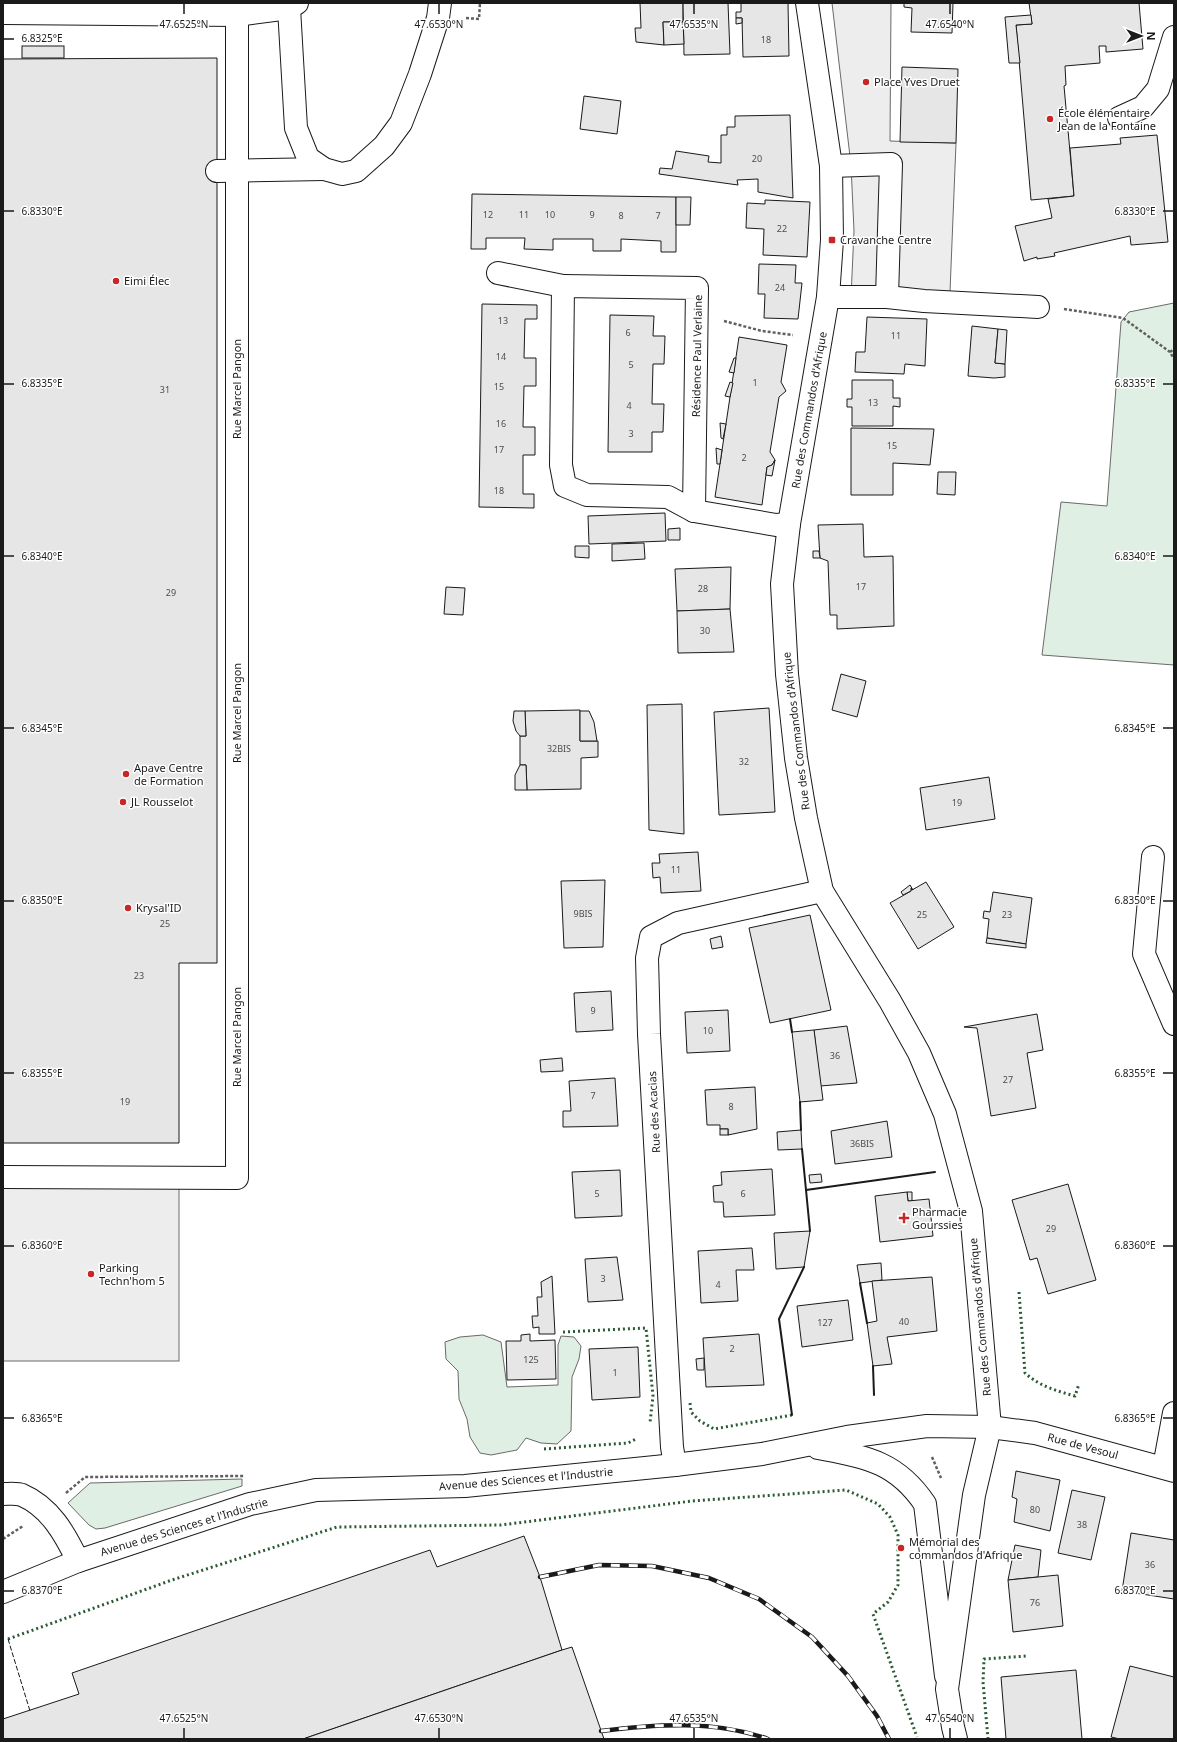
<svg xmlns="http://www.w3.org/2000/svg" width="1177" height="1742" font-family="'Noto Sans',sans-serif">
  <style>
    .green { fill: #e0efe3; stroke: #6a6a6a }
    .parking { fill: #ededed; stroke: #6a6a6a }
    .building { fill: #e6e6e6; stroke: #1a1a1a }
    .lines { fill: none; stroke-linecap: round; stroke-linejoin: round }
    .minor-casing { stroke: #1a1a1a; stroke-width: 24 }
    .major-casing { stroke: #1a1a1a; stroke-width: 24 }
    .path { stroke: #5f5f5f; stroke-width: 2.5; stroke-dasharray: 3 2; stroke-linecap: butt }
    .minor { stroke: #fff; stroke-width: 22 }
    .major { stroke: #fff; stroke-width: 22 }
    .rail-casing { stroke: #1a1a1a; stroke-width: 4.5 }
    .rail { stroke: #fff; stroke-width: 3; stroke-dasharray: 9; stroke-linecap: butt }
    .hedge { stroke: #2b5a34; stroke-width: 3; stroke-dasharray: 2 3; stroke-linecap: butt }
    .fence { stroke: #1a1a1a; stroke-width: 1; stroke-dasharray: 5 2; stroke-linecap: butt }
    .wall { stroke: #1a1a1a; stroke-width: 2 }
    .ticks { fill: none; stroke: #1a1a1a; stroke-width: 1.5 }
    .poi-dot { fill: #c62828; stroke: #fff; stroke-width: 1.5 }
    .labels { text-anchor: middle; stroke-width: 3; stroke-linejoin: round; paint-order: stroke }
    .number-label { font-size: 9px; fill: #4d4d4d }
    .poi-label { font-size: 11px; fill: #1a1a1a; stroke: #fff; text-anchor: start }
    .street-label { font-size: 11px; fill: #1a1a1a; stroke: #fff }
    .ticks-label { font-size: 10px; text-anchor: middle; fill: #1a1a1a; stroke: #fff; stroke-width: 3; stroke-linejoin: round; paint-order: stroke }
  </style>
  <rect width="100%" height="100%" fill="#fff"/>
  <g class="green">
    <path d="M 1174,303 L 1174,665 L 1042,655 L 1061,502 L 1107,506 L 1121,322 L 1129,312 Z"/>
    <path d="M 483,1335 L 501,1342 L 507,1387 L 558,1385 L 558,1345 L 561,1336 L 574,1337 L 581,1346 L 579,1359 L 572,1377 L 571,1431 L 557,1444 L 541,1443 L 526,1438 L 517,1450 L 491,1455 L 480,1453 L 470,1437 L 467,1419 L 459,1399 L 458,1371 L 446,1359 L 445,1342 L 460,1337 Z"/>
    <path d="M 242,1479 L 242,1486 L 105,1528 L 96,1529 L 89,1525 L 68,1503 L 90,1483 Z"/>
  </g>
  <g class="parking">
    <path d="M 832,3 L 891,3 L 890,141 L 956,143 L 950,292 L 851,297 L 854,231 L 851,165 Z"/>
    <rect x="3" y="1186" width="176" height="175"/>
  </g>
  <g class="building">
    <path d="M 640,3 L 683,3 L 683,22 L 663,22 L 664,45 L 636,42 L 635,28 L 641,28 Z"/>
    <path d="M 683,3 L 728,3 L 730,54 L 684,55 Z"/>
    <path d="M 741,3 L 788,3 L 789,56 L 743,57 L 742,18 L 736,18 L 736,12 L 741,12 Z"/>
    <path d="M 904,3 L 953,3 L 952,33 L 911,32 L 912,8 L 904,7 Z"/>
    <path d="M 1029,3 L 1139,3 L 1143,49 L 1106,52 L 1106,46 L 1099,46 L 1100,63 L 1065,66 L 1066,85 L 1064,86 L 1074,196 L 1031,200 L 1016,25 L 1032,24 Z"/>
    <path d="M 1031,15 L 1032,24 L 1016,25 L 1020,63 L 1009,63 L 1005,17 Z"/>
    <path d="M 736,18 L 742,18 L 742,23 L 736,24 Z"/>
    <path d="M 663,22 L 683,22 L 684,44 L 664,45 Z"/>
    <rect x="22" y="46" width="42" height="12"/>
    <path d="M 217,58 L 217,963 L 179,963 L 179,1143 L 3,1143 L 3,59 Z"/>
    <path d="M 902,67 L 958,69 L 956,143 L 900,142 Z"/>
    <path d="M 584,96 L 621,101 L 617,134 L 580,129 Z"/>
    <path d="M 790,115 L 793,198 L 758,192 L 758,179 L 737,180 L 738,185 L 659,174 L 660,168 L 672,169 L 676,151 L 709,156 L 708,162 L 721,163 L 721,135 L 727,135 L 727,127 L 735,127 L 735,116 Z"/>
    <path d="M 1157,135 L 1168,242 L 1131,245 L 1130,236 L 1054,253 L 1055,256 L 1037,259 L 1037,257 L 1024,261 L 1015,226 L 1052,218 L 1048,199 L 1074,196 L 1070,148 L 1121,144 L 1120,138 Z"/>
    <path d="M 472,194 L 676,197 L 676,252 L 661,252 L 661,241 L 621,239 L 621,251 L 593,251 L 593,239 L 553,239 L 553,250 L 524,249 L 525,238 L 486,238 L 486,249 L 471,249 Z"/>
    <path d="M 676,197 L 691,197 L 690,225 L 676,225 Z"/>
    <path d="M 765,200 L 810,202 L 807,257 L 763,255 L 764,229 L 746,228 L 747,203 L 765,204 Z"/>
    <path d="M 759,264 L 796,265 L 795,283 L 802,283 L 798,319 L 764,318 L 765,294 L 758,294 Z"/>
    <path d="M 482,304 L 537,305 L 537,319 L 525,319 L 524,358 L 536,358 L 536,386 L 524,386 L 523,427 L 535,427 L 535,455 L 523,455 L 523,494 L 534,494 L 534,508 L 479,507 Z"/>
    <path d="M 610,315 L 654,316 L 653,336 L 665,336 L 664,364 L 653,364 L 652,404 L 664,404 L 663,432 L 652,432 L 652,452 L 608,452 Z"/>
    <path d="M 867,317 L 927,319 L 925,366 L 905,364 L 904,374 L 855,372 L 856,352 L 865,352 Z"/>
    <path d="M 972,326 L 998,329 L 995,363 L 1005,364 L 1005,377 L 994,378 L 968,376 Z"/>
    <path d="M 998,329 L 1007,330 L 1005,364 L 995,363 Z"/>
    <path d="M 739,337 L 787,345 L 781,382 L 786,391 L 779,397 L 770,452 L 775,460 L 772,465 L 767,467 L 762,505 L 715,497 Z"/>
    <path d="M 734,358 L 736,358 L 734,373 L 729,372 Z"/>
    <path d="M 852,380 L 893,380 L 893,398 L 900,398 L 900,407 L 893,406 L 893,426 L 852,426 L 852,407 L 847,407 L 847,399 L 852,399 Z"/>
    <path d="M 730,382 L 733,383 L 730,397 L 725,396 Z"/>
    <path d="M 720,423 L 726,424 L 723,439 L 721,438 Z"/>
    <path d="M 851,428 L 934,429 L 930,465 L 893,463 L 893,495 L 851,495 Z"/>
    <path d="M 716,448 L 722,450 L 720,464 L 717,464 Z"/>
    <path d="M 775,460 L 772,476 L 766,475 L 767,467 L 772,465 Z"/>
    <path d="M 938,472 L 956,472 L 955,495 L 937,494 Z"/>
    <path d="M 665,513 L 666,541 L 589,544 L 588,516 Z"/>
    <path d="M 863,524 L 864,557 L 893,556 L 894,626 L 837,629 L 837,615 L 830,615 L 828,561 L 820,558 L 818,525 Z"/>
    <path d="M 680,528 L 680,540 L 668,540 L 668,529 Z"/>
    <path d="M 644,543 L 645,559 L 612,561 L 612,544 Z"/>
    <path d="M 575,546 L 589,546 L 589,558 L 575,557 Z"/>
    <path d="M 813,551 L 819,551 L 820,558 L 813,558 Z"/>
    <path d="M 731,567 L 730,609 L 677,611 L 675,569 Z"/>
    <path d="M 446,587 L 465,588 L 463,615 L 444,614 Z"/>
    <path d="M 730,609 L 734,652 L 678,653 L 677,611 Z"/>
    <path d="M 841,674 L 866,681 L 857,717 L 832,710 Z"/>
    <path d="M 682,704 L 684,834 L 649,830 L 647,705 Z"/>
    <path d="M 769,708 L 775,812 L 719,815 L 714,712 Z"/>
    <path d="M 580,710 L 580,741 L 598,741 L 598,757 L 581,758 L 581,789 L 527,790 L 526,765 L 520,765 L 520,736 L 526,736 L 525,711 Z"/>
    <path d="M 514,711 L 525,711 L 526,736 L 520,736 L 516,731 L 513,721 Z"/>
    <path d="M 580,711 L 589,711 L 594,722 L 597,741 L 580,741 Z"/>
    <path d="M 520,765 L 526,765 L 527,790 L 515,790 L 515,775 Z"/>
    <path d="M 989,777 L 995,819 L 926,830 L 920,788 Z"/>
    <path d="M 698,852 L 701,891 L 661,893 L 660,877 L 653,878 L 652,863 L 660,863 L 659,854 Z"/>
    <path d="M 605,880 L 603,947 L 564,948 L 561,881 Z"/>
    <path d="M 926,882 L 954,927 L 918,949 L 890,903 L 911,891 L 911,888 L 912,890 Z"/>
    <path d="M 910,885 L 913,890 L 911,888 L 911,891 L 903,895 L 901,892 Z"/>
    <path d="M 993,892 L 1032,898 L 1026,944 L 987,938 L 989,919 L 983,918 L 984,911 L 990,912 Z"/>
    <path d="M 810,915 L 831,1010 L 770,1023 L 749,928 Z"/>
    <path d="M 721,936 L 723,947 L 712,949 L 710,939 Z"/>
    <path d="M 987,938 L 1026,944 L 1026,948 L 986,943 Z"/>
    <path d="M 611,991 L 613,1030 L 576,1032 L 574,993 Z"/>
    <path d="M 728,1010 L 730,1051 L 687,1053 L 685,1012 Z"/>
    <path d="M 1037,1014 L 1043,1050 L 1027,1053 L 1036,1108 L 991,1116 L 977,1028 L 964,1027 Z"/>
    <path d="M 847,1026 L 857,1083 L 820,1086 L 814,1030 Z"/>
    <path d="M 814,1030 L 823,1100 L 800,1102 L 792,1032 Z"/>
    <path d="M 562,1058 L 563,1071 L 541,1072 L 540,1060 Z"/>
    <path d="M 615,1078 L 618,1126 L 563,1127 L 563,1111 L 571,1111 L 569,1081 Z"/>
    <path d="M 755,1087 L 757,1129 L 728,1135 L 728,1129 L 720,1129 L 720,1125 L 707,1125 L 705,1090 Z"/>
    <path d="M 887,1121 L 892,1157 L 835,1164 L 831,1131 Z"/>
    <rect x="720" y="1129" width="8" height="6"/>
    <path d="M 801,1130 L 802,1149 L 778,1150 L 777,1132 Z"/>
    <path d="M 772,1169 L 775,1215 L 724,1217 L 723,1202 L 714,1202 L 713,1186 L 722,1185 L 721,1172 Z"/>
    <path d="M 620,1170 L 622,1216 L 575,1218 L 572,1172 Z"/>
    <path d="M 821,1174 L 822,1182 L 810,1183 L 809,1175 Z"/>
    <path d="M 1068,1184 L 1096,1280 L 1048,1294 L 1037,1258 L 1030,1260 L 1012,1200 Z"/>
    <path d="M 907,1192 L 912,1192 L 912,1201 L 908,1201 Z"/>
    <path d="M 907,1192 L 908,1201 L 929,1199 L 933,1236 L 880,1242 L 875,1196 Z"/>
    <path d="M 810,1231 L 804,1267 L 776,1269 L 774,1233 Z"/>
    <path d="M 752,1248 L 754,1270 L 736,1270 L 738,1301 L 701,1303 L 698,1251 Z"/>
    <path d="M 617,1257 L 623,1300 L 588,1302 L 585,1259 Z"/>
    <path d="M 881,1263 L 882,1280 L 860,1283 L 857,1265 Z"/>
    <path d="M 552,1276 L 555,1334 L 539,1334 L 539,1327 L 533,1328 L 532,1316 L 538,1316 L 537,1297 L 542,1297 L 541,1282 Z"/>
    <path d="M 932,1277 L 937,1331 L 887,1337 L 892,1364 L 873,1366 L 867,1323 L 877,1321 L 872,1281 Z"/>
    <path d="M 848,1300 L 853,1340 L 802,1347 L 797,1306 Z"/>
    <path d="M 530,1334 L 530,1341 L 555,1340 L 556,1379 L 507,1380 L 506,1341 L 521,1341 L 521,1335 Z"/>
    <path d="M 759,1334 L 764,1385 L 706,1387 L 703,1338 Z"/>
    <path d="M 638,1347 L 640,1397 L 592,1400 L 589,1349 Z"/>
    <path d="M 704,1358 L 704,1370 L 697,1370 L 696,1359 Z"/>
    <path d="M 1016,1471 L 1060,1480 L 1050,1531 L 1014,1522 L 1017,1499 L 1012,1497 Z"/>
    <path d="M 1072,1490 L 1105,1497 L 1091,1560 L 1058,1553 Z"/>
    <path d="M 1131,1533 L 1174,1540 L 1174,1599 L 1122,1591 Z"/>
    <path d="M 524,1536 L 540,1577 L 562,1650 L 303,1739 L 3,1739 L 3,1719 L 79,1694 L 72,1673 L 430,1550 L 437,1567 Z"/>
    <path d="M 1015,1545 L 1041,1550 L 1038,1577 L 1008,1580 Z"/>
    <path d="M 1058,1575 L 1063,1626 L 1013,1632 L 1008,1580 Z"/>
    <path d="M 572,1647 L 604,1739 L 303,1739 L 562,1650 Z"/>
    <path d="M 1130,1666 L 1174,1677 L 1174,1739 L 1120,1739 L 1111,1737 Z"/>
    <path d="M 1076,1670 L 1082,1739 L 1006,1739 L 1001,1677 Z"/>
  </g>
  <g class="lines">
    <defs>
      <g id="minor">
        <path d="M 289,8 L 296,128 L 308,158 L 324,169 L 342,174 L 356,171 L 384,146 L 401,123 L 420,74 L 438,18 L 440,3"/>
        <path d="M 3,13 L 237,15 L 289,8 L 297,3"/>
        <path d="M 1119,118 L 1143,107 L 1158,89 L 1174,37"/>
        <path d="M 217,171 L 324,169"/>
        <path d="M 498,273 L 563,286"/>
        <path d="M 563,286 L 697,288 L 694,511 L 668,497 L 587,495 L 565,486 L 561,465 Z"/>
        <path d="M 828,297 L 887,297 L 891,164 L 831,166"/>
        <path d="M 887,297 L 924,301 L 1038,307"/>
        <path d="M 694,511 L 776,525 L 789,524"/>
        <path d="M 1153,857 L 1144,954 L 1174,1024"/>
        <path d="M 3,1177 L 237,1178 L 237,15"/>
        <path d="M 818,1448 C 865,1457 896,1461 925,1504 L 946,1676"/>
        <path d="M 675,1465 L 672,1447 L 649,1034 L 647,958 L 651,937 L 678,923 L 822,891"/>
        <path d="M 1164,1467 L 1174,1413"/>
        <path d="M 3,1494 C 9,1494 17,1493 22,1495 C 50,1507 65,1534 78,1561"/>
        <path d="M 3,1592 L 78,1561 L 250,1504 L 316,1490 L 465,1486 L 675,1465 L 762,1454 L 847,1437 L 927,1426 L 990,1427 L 1035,1433 L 1174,1471"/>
      </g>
      <path id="major" d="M 807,3 L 831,166 L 832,240 L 828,297 L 789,524 L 782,584 L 787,674 L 796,758 L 806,818 L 822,891 L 890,1001 L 919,1053 L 945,1114 L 971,1211 L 990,1427 L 974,1495 L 947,1689 L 953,1727 L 956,1739"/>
    </defs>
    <use href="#minor" class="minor-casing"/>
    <use href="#major" class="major-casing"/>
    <g class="path">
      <path d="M 466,18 L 479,19 L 480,3"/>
      <path d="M 1064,309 L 1123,318 L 1170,352 L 1174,359"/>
      <path d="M 724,321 L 762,331 L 793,335"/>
      <path d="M 1170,352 L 1174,349"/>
      <path d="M 932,1457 L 941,1478"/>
      <path d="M 66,1493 L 85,1477 L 244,1476"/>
      <path d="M 3,1539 L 23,1526"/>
    </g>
    <use href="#minor" class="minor"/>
    <use href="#major" class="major"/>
    <defs>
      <g id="rail">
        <path d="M 540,1577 L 599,1565 L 652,1566 L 709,1578 L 759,1599 L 812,1637 L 848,1676 L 877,1716 L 889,1739"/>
        <path d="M 601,1731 C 656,1724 715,1720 768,1739"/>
      </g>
    </defs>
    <use href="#rail" class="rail-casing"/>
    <use href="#rail" class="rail"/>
    <g class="hedge">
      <path d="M 1019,1292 L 1025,1373 C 1039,1386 1057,1391 1075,1396 L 1079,1384"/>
      <path d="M 563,1332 L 646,1328 L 653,1396 L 650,1423"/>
      <path d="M 690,1403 L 691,1412 L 700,1421 L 714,1429 L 792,1415"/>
      <path d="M 544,1449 L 628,1443 L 636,1439"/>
      <path d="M 8,1639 L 172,1580 L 337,1527 L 501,1525 L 692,1501 L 846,1490 L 878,1504 L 890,1517 L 898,1535 L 898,1585 L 888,1602 L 873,1614 L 917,1737"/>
      <path d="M 988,1739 L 983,1682 L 984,1659 L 1026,1656"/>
    </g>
    <path class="fence" d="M 8,1639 L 30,1711"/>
    <g class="wall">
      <path d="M 790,1019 L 792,1032"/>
      <path d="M 800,1102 L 801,1130"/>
      <path d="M 802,1149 L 810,1231"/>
      <path d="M 806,1190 L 935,1172"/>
      <path d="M 860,1283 L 867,1323"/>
      <path d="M 873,1366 L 874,1395"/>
      <path d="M 792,1415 L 779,1319 L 804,1267"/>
    </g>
  </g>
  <path class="ticks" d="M 184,4 L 184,14M 439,4 L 439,14M 694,4 L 694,14M 950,4 L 950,14M 4,39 L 14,39M 4,211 L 14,211M 1163,211 L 1173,211M 4,384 L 14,384M 1163,384 L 1173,384M 4,556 L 14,556M 1163,556 L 1173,556M 4,728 L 14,728M 1163,728 L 1173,728M 4,901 L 14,901M 1163,901 L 1173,901M 4,1073 L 14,1073M 1163,1073 L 1173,1073M 4,1246 L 14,1246M 1163,1246 L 1173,1246M 4,1418 L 14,1418M 1163,1418 L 1173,1418M 4,1591 L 14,1591M 1163,1591 L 1173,1591M 184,1728 L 184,1738M 439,1728 L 439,1738M 694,1728 L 694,1738M 950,1728 L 950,1738"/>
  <g class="poi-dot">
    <circle cx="866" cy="82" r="4"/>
    <circle cx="1050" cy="119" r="4"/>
    <rect x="828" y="236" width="8" height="8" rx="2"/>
    <circle cx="116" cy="281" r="4"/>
    <circle cx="126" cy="774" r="4"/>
    <circle cx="123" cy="802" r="4"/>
    <circle cx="128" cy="908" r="4"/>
    <path d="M902 1212h4v4h4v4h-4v4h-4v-4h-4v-4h4z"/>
    <circle cx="91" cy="1274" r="4"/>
    <circle cx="901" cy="1548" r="4"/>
  </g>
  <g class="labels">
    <g class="number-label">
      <text x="766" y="43">18</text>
      <text x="757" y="162">20</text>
      <text x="488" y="218">12</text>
      <text x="524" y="218">11</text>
      <text x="550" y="218">10</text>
      <text x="592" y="218">9</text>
      <text x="621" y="219">8</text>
      <text x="658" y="219">7</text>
      <text x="782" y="232">22</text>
      <text x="780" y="291">24</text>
      <text x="503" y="324">13</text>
      <text x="628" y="336">6</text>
      <text x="896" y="339">11</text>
      <text x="501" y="360">14</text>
      <text x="631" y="368">5</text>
      <text x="755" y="386">1</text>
      <text x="499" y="390">15</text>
      <text x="165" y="393">31</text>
      <text x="873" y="406">13</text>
      <text x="629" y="409">4</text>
      <text x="501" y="427">16</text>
      <text x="631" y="437">3</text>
      <text x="892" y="449">15</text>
      <text x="499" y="453">17</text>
      <text x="744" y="461">2</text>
      <text x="499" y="494">18</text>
      <text x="861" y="590">17</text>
      <text x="703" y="592">28</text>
      <text x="171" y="596">29</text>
      <text x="705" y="634">30</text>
      <text x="559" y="752">32BIS</text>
      <text x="744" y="765">32</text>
      <text x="957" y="806">19</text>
      <text x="676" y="873">11</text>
      <text x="583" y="917">9BIS</text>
      <text x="922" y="918">25</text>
      <text x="1007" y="918">23</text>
      <text x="165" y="927">25</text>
      <text x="139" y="979">23</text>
      <text x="593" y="1014">9</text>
      <text x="708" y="1034">10</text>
      <text x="835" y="1059">36</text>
      <text x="1008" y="1083">27</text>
      <text x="593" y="1099">7</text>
      <text x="125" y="1105">19</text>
      <text x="731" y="1110">8</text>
      <text x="862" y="1147">36BIS</text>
      <text x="597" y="1197">5</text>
      <text x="743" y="1197">6</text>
      <text x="1051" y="1232">29</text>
      <text x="603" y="1282">3</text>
      <text x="718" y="1288">4</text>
      <text x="904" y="1325">40</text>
      <text x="825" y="1326">127</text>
      <text x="732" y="1352">2</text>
      <text x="531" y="1363">125</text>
      <text x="615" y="1376">1</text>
      <text x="1035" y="1513">80</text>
      <text x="1082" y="1528">38</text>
      <text x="1150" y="1568">36</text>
      <text x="1035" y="1606">76</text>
    </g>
    <g class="poi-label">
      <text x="874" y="86">Place Yves Druet</text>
      <text x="1058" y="117">École élémentaire<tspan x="1058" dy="13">Jean de la Fontaine</tspan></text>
      <text x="840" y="244">Cravanche Centre</text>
      <text x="124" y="285">Eimi Élec</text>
      <text x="134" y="772">Apave Centre<tspan x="134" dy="13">de Formation</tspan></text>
      <text x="131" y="806">JL Rousselot</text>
      <text x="136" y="912">Krysal'ID</text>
      <text x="912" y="1216">Pharmacie<tspan x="912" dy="13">Gourssies</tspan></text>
      <text x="99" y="1272">Parking<tspan x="99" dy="13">Techn'hom 5</tspan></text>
      <text x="909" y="1546">Mémorial des<tspan x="909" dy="13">commandos d'Afrique</tspan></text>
    </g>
    <g class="street-label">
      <text transform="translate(697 356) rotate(-89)" y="4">Résidence Paul Verlaine</text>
      <text transform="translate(237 389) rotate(-90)" y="4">Rue Marcel Pangon</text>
      <text transform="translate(809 410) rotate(-80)" y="4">Rue des Commandos d'Afrique</text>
      <text transform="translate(237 713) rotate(-90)" y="4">Rue Marcel Pangon</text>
      <text transform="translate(796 731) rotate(-97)" y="4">Rue des Commandos d'Afrique</text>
      <text transform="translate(237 1037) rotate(-90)" y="4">Rue Marcel Pangon</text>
      <text transform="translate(654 1112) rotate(-93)" y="4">Rue des Acacias</text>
      <text transform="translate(980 1317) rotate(-95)" y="4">Rue des Commandos d'Afrique</text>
      <text transform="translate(1083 1446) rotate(15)" y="4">Rue de Vesoul</text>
      <text transform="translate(526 1479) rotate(-5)" y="4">Avenue des Sciences et l'Industrie</text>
      <text transform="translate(184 1527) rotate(-17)" y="4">Avenue des Sciences et l'Industrie</text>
    </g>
  </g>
  <g class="ticks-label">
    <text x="184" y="28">47.6525°N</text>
    <text x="439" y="28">47.6530°N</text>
    <text x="694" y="28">47.6535°N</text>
    <text x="950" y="28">47.6540°N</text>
    <text x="42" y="42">6.8325°E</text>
    <text x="1135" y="215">6.8330°E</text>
    <text x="42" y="215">6.8330°E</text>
    <text x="1135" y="387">6.8335°E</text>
    <text x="42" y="387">6.8335°E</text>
    <text x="1135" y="560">6.8340°E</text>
    <text x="42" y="560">6.8340°E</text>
    <text x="1135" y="732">6.8345°E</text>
    <text x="42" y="732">6.8345°E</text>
    <text x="1135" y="904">6.8350°E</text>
    <text x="42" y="904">6.8350°E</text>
    <text x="1135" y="1077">6.8355°E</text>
    <text x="42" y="1077">6.8355°E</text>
    <text x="1135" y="1249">6.8360°E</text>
    <text x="42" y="1249">6.8360°E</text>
    <text x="1135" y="1422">6.8365°E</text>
    <text x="42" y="1422">6.8365°E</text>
    <text x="1135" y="1594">6.8370°E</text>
    <text x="42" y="1594">6.8370°E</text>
    <text x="184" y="1722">47.6525°N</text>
    <text x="439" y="1722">47.6530°N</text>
    <text x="694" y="1722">47.6535°N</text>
    <text x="950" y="1722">47.6540°N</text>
  </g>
  <rect width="1177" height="1742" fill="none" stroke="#1a1a1a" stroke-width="8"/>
  <g transform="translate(1141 36) rotate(90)" stroke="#ffffff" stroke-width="3" paint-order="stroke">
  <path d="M0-3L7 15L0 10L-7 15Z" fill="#1a1a1a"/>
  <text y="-6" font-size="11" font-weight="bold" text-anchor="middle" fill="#1a1a1a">N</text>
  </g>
</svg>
